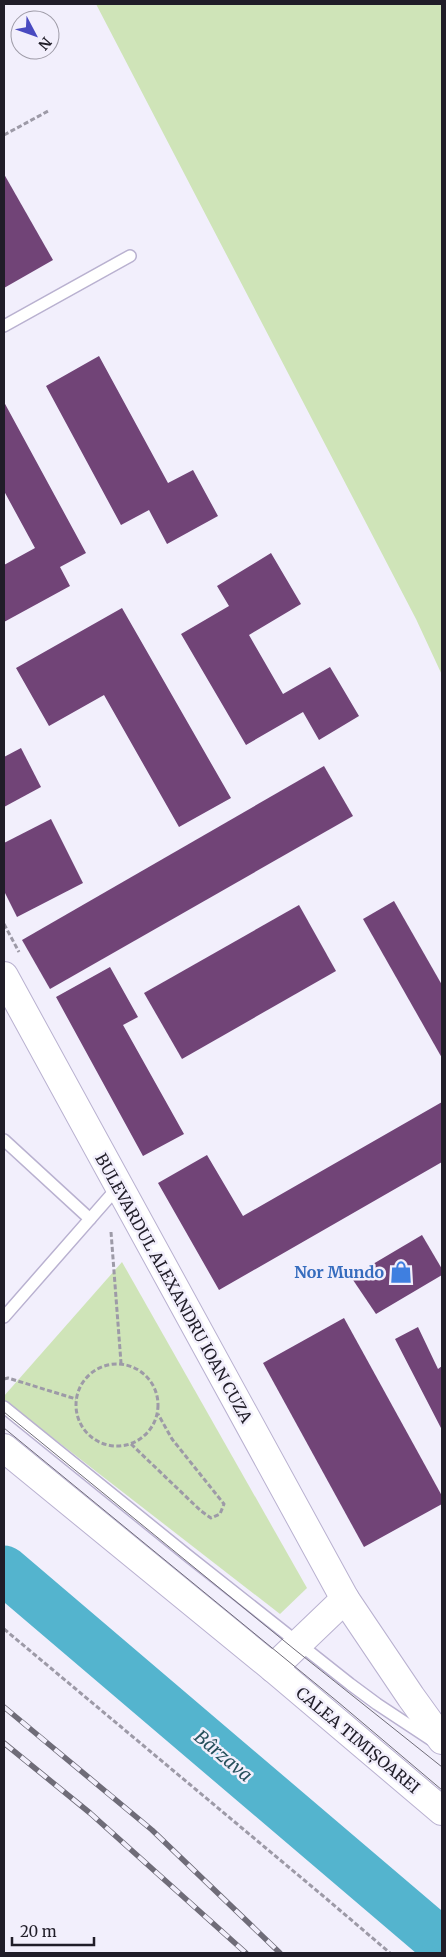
<svg xmlns="http://www.w3.org/2000/svg" width="446" height="1957" font-family="Merriweather,serif">
  <style>
    .green { fill: #cfe4b8 }
    .lines { fill: none; stroke-linecap: round; stroke-linejoin: round }
    .river { stroke: #54b4ce; stroke-width: 49 }
    .building { fill: #714477 }
    .lane-casing { stroke: #b9b1d0; stroke-width: 14 }
    .primary-casing { stroke: #b9b1d0; stroke-width: 30 }
    .path { stroke: #9d9aa7; stroke-width: 3; stroke-dasharray: 5 2.5; stroke-linecap: butt }
    .lane { stroke: #fff; stroke-width: 11 }
    .primary { stroke: #fff; stroke-width: 28 }
    .tram { stroke: #6f6c78; stroke-width: 1 }
    .rail-casing { stroke: #6f6c78; stroke-width: 5.5 }
    .rail { stroke: #f2effc; stroke-width: 4; stroke-dasharray: 11; stroke-linecap: butt }
    .labels { text-anchor: middle; stroke-width: 5; stroke-linejoin: round; paint-order: stroke }
    .shop-label { font-size: 16px; font-weight: bold; fill: #366cbe; stroke: #f2effc; text-anchor: end }
    .street-label { font-size: 16px; fill: #201d28; stroke: #f2effc }
    .water-label { font-size: 18px; font-style: italic; fill: #254f5b; stroke: #f2effc }
  </style>
  <rect width="100%" height="100%" fill="#f2effc"/>
  <g class="green">
    <path d="M 96,4 L 442,4 L 442,675 L 416,619 Z"/>
    <path d="M 122,1262 L 307,1588 L 280,1614 L 4,1400 L 4,1396 Z"/>
  </g>
  <g class="lines">
    <path class="river" d="M 4,1570 L 442,1943"/>
  </g>
  <g class="building">
    <path d="M 4,174 L 53,260 L 4,288 Z"/>
    <path d="M 99,356 L 168,483 L 193,470 L 218,516 L 167,544 L 149,510 L 121,525 L 46,386 Z"/>
    <path d="M 4,402 L 86,553 L 60,567 L 70,586 L 4,622 L 4,565 L 35,548 L 4,491 Z"/>
    <path d="M 271,553 L 301,604 L 249,635 L 283,694 L 330,667 L 359,716 L 319,740 L 303,712 L 246,745 L 181,634 L 229,606 L 217,586 Z"/>
    <path d="M 122,608 L 231,798 L 179,827 L 104,695 L 49,726 L 16,668 Z"/>
    <path d="M 21,748 L 41,787 L 4,807 L 4,757 Z"/>
    <path d="M 324,766 L 353,816 L 50,989 L 22,940 Z"/>
    <path d="M 51,819 L 83,883 L 17,917 L 4,891 L 4,843 Z"/>
    <path d="M 394,901 L 442,985 L 442,1058 L 363,919 Z"/>
    <path d="M 299,905 L 336,971 L 182,1059 L 144,993 Z"/>
    <path d="M 110,967 L 138,1017 L 123,1025 L 184,1134 L 143,1156 L 56,997 Z"/>
    <path d="M 442,1102 L 442,1162 L 219,1290 L 158,1183 L 207,1155 L 243,1216 Z"/>
    <path d="M 422,1235 L 442,1269 L 442,1275 L 376,1314 L 351,1277 Z"/>
    <path d="M 344,1318 L 442,1496 L 442,1504 L 364,1547 L 263,1363 Z"/>
    <path d="M 418,1327 L 438,1369 L 442,1366 L 442,1430 L 395,1339 Z"/>
  </g>
  <g class="lines">
    <defs>
      <g id="lane">
        <path d="M 4,326 L 130,256"/>
        <path d="M 4,1140 L 90,1219"/>
        <path d="M 4,1317 L 118,1187"/>
        <path d="M 4,1407 L 187,1555 L 350,1684 L 377,1704 L 430,1739"/>
      </g>
      <g id="primary">
        <path d="M 4,976 L 345,1599 L 411,1697 L 442,1740"/>
        <path d="M 4,1448 L 273,1668 L 442,1811"/>
        <path d="M 273,1668 L 345,1599"/>
      </g>
    </defs>
    <use href="#lane" class="lane-casing"/>
    <use href="#primary" class="primary-casing"/>
    <g class="path">
      <path d="M 4,135 L 50,110"/>
      <path d="M 4,924 L 19,952"/>
      <path d="M 111,1232 L 121,1363"/>
      <circle cx="117" cy="1405" r="41"/>
      <path d="M 4,1379 L 8,1378 L 76,1399"/>
      <path d="M 131,1444 L 201,1511 L 211,1518 L 220,1514 L 224,1504 L 172,1439 L 158,1414"/>
      <path d="M 4,1629 L 322,1895 L 390,1953"/>
    </g>
    <use href="#lane" class="lane"/>
    <use href="#primary" class="primary"/>
    <g class="tram">
      <path d="M 4,1412 L 294,1649 L 442,1767"/>
      <path d="M 4,1428 L 338,1702 L 442,1790"/>
    </g>
    <defs>
      <g id="rail">
        <path d="M 4,1707 L 152,1830 L 280,1953"/>
        <path d="M 4,1743 L 90,1813 L 246,1953"/>
      </g>
    </defs>
    <use href="#rail" class="rail-casing"/>
    <use href="#rail" class="rail"/>
  </g>
  <defs>
    <symbol id="shop-bare" viewBox="-9 -9 18 18"><path d="M-5-2.5h2.3a2.7 3.5 0 0 1 5.4 0H5L5.5 6h-11ZM-1.5-2.5h3a1.5 2.3 0 0 0-3 0Z" fill="#3f7fe0" stroke="#f2effc" stroke-width="2.5" paint-order="stroke"/></symbol>
  </defs>
  <g fill-rule="evenodd">
    <use href="#shop-bare" x="385" y="1256" width="32" height="32"/>
  </g>
  <g class="labels">
    <g class="shop-label">
      <text x="384" y="1278">Nor Mundo</text>
    </g>
    <g class="street-label">
      <text transform="translate(174 1288) rotate(61)" y="6">BULEVARDUL ALEXANDRU IOAN CUZA</text>
      <text transform="translate(358 1740) rotate(40)" y="6">CALEA TIMIȘOAREI</text>
    </g>
    <g class="water-label">
      <text transform="translate(223 1756) rotate(40)" y="6">Bârzava</text>
    </g>
  </g>
  <rect width="446" height="1957" fill="none" stroke="#201d28" stroke-width="10"/>
  <g transform="translate(35 35) rotate(131)"><circle r="24" fill="#f2effc" stroke="#9e9ba7"/>
  <path d="M0-4L9 19L0 12L-9 19Z" fill="#494ac0"/>
  <text y="-8" font-size="14" font-weight="bold" text-anchor="middle" fill="#201d28">N</text>
  </g>
  <path d="M12 1937v8h82v-8" fill="none" stroke="#201d28" stroke-width="2.5"/>
  <text x="20" y="1937" font-size="15" fill="#201d28" stroke="#f2effc" stroke-width="4" paint-order="stroke">20 m</text>
</svg>
